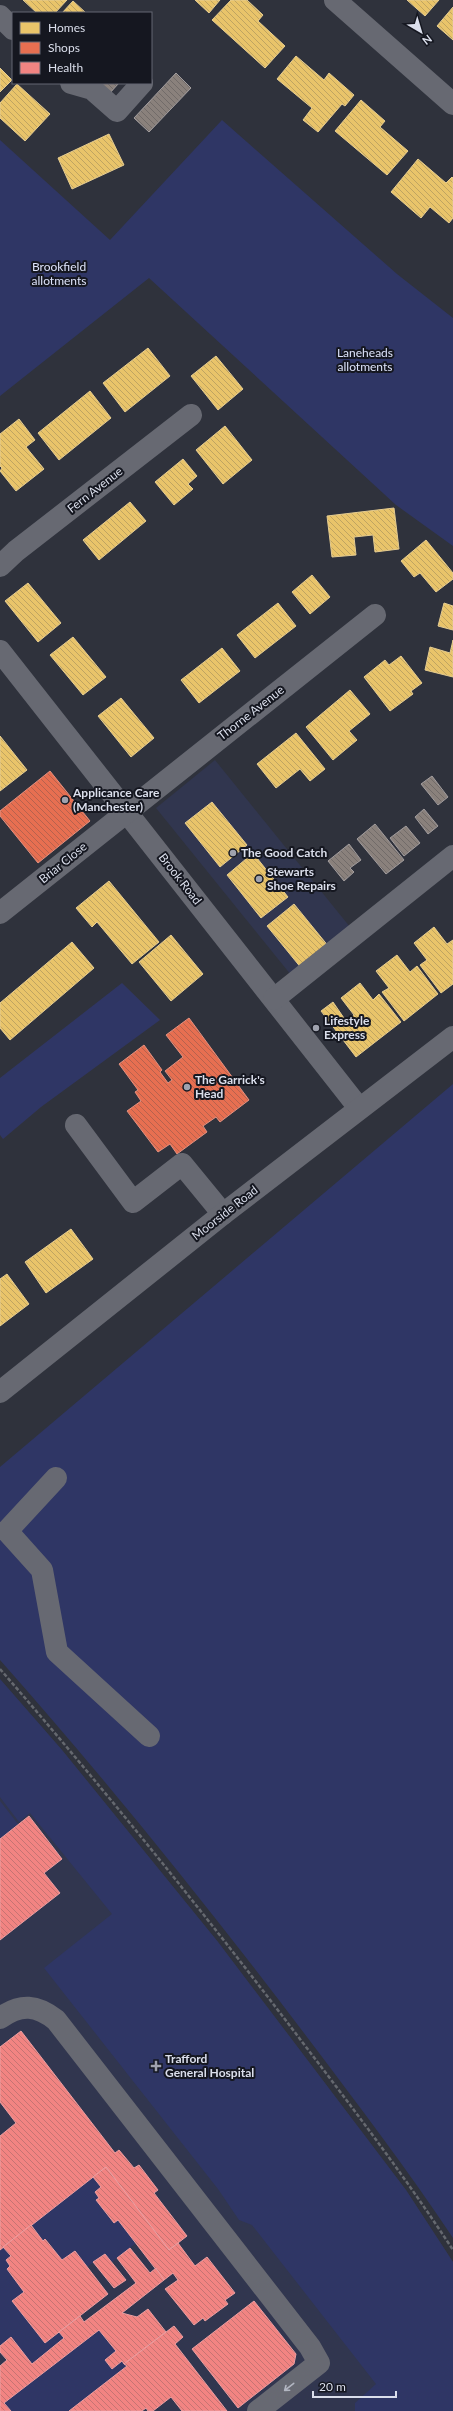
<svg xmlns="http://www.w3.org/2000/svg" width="453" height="2411" font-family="Lato,sans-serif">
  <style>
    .built { fill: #31364f }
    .green { fill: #2f3665 }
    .homes { fill: url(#homes-back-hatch); stroke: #e5cc91 }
    .shops { fill: url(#shops-back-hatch); stroke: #e39180 }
    .health { fill: url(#health-back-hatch); stroke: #eb9fa2 }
    .industry { fill: url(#industry-back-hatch); stroke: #a29d9e }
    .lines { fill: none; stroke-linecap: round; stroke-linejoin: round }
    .path { stroke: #65686f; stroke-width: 2.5; stroke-dasharray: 4 2; stroke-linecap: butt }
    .minor { stroke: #676972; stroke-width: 22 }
    .oneway { stroke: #b2b6c1 }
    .poi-dot { fill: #9fa2ae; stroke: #151720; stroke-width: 1.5 }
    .labels { text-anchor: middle; stroke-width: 4; stroke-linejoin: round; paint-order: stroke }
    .park-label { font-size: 12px; fill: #dde3fa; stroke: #151720 }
    .street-label { font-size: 12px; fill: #dbdfec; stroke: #151720 }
    .poi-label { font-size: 12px; font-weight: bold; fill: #dbdfec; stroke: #151720; text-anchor: start }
  </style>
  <defs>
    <pattern id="homes-back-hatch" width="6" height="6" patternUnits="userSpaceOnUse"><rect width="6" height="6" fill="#e9c46a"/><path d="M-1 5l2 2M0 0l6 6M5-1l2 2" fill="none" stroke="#bfa461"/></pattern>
    <pattern id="shops-back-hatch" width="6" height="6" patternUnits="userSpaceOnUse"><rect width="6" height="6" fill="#e76f51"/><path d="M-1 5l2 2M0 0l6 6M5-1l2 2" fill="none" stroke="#b6624e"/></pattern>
    <pattern id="health-back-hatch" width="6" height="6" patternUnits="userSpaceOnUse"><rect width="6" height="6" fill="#f28482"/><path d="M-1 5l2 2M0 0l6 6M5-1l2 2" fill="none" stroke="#c67473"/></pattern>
    <pattern id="industry-back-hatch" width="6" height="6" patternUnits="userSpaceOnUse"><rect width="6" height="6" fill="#8a817c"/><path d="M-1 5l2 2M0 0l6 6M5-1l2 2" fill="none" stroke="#716b69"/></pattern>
  </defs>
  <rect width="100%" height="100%" fill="#2f323c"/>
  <g class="built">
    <path d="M 215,760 L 350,927 L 291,975 L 156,808 Z"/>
    <path d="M 0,1679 L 62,1750 L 218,1942 L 406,2190 L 453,2262 L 453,2411 L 0,2411 Z"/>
  </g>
  <g class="green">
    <path d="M 222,120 L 397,274 L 453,318 L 453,546 L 396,505 L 149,278 L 0,396 L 0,140 L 110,240 Z"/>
    <path d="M 122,983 L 160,1020 L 41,1107 L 3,1139 L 0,1135 L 0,1078 Z"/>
    <path d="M 453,1084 L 453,2238 C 408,2170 359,2106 310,2041 C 211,1910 109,1783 0,1660 L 0,1467 Z"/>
    <path d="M 0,1679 L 62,1750 L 218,1942 L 406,2190 L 453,2262 L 453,2411 L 355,2411 L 355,2403 L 376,2384 L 252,2225 L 239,2220 L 218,2189 L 44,1968 L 112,1914 L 30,1813 L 19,1822 L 0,1797 Z"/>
    <path d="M 0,1801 L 18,1824 L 0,1839 Z"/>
    <path d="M 93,2177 L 101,2187 L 95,2192 L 99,2198 L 96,2200 L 114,2223 L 118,2220 L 136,2243 L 112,2262 L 105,2254 L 87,2267 L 75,2251 L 62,2260 L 46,2239 L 43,2241 L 31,2225 Z"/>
    <path d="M 3,2247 L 11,2256 L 6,2260 L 10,2266 L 7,2269 L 24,2292 L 12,2301 L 45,2343 L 59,2332 L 64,2338 L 32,2364 L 11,2338 L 0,2346 L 0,2250 Z"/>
    <path d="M 99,2330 L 116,2351 L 105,2360 L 112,2369 L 122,2361 L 127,2366 L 69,2411 L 11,2411 L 4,2403 Z"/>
  </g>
  <g class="homes">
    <path d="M 23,0 L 67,0 L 55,13 L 37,13 Z"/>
    <path d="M 195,0 L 220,0 L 209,13 Z"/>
    <path d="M 231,0 L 247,0 L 263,15 L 258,21 L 285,46 L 265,68 L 212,20 Z"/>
    <path d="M 407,0 L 439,0 L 425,16 Z"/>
    <path d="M 73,1 L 86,13 L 62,13 Z"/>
    <path d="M 453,7 L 453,40 L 437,26 Z"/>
    <path d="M 296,56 L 324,80 L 329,73 L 354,95 L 345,106 L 342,104 L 318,132 L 303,120 L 312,108 L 277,79 Z"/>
    <path d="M 0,68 L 12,80 L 0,92 Z"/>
    <path d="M 17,84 L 50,114 L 25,141 L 0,118 L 0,103 Z"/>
    <path d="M 361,100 L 385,121 L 380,127 L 408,151 L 387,175 L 335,131 Z"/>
    <path d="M 109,134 L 124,165 L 72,189 L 58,158 Z"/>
    <path d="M 418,159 L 446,183 L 452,177 L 453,178 L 453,218 L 449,223 L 430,207 L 421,218 L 391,192 Z"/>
    <path d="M 148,348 L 170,376 L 125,412 L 103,383 Z"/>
    <path d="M 216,356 L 243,389 L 218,410 L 191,376 Z"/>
    <path d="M 90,391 L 111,418 L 59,460 L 38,433 Z"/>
    <path d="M 19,419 L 35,440 L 26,447 L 44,469 L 16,491 L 0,471 L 2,468 L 0,466 L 0,434 Z"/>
    <path d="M 225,426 L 252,460 L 223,484 L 196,450 Z"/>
    <path d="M 183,459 L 197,476 L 188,484 L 193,489 L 174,505 L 155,482 Z"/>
    <path d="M 130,502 L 146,521 L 99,560 L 83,540 Z"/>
    <path d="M 394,508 L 399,549 L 375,552 L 373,535 L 354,537 L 356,555 L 332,557 L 327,516 Z"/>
    <path d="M 426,540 L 453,573 L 453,579 L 436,592 L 420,573 L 414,577 L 401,561 Z"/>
    <path d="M 312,575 L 330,597 L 310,614 L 292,592 Z"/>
    <path d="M 28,583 L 61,623 L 38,642 L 5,601 Z"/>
    <path d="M 278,603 L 296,626 L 255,658 L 237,635 Z"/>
    <path d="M 444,603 L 453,606 L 453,630 L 438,626 Z"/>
    <path d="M 73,637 L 106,677 L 83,695 L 50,655 Z"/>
    <path d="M 453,640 L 453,677 L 425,670 L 430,647 L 450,653 Z"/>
    <path d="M 222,648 L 240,671 L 199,703 L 181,680 Z"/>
    <path d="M 401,656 L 422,683 L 411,691 L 413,694 L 390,711 L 364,677 L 385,660 L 389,665 Z"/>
    <path d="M 350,690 L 370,714 L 349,731 L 357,740 L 333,760 L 306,727 Z"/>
    <path d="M 121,698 L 154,738 L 131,757 L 98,716 Z"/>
    <path d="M 296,733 L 325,769 L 310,781 L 300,769 L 276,788 L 257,764 Z"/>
    <path d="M 0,736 L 27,770 L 0,791 Z"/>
    <path d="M 212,802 L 247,845 L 220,867 L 185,823 Z"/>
    <path d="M 253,853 L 288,897 L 261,918 L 227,875 Z"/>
    <path d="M 109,881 L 159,942 L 132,964 L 97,922 L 92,927 L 76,908 Z"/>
    <path d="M 294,904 L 329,947 L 302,969 L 267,926 Z"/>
    <path d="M 434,927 L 447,944 L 453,940 L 453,984 L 441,993 L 420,965 L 427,960 L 414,943 Z"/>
    <path d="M 171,935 L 203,974 L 171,1001 L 139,962 Z"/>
    <path d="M 72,942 L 94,968 L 10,1040 L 0,1028 L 0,1003 Z"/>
    <path d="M 397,955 L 410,972 L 417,966 L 438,994 L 404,1021 L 382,992 L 389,988 L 376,971 Z"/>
    <path d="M 360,983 L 373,1000 L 379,994 L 401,1022 L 356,1057 L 321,1011 L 333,1002 L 346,1021 L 354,1015 L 341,998 Z"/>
    <path d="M 71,1229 L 93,1259 L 46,1293 L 25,1262 Z"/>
    <path d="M 7,1274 L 29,1304 L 0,1326 L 0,1279 Z"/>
  </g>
  <g class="shops">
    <path d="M 50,771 L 90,821 L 38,863 L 0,816 L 0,811 Z"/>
    <path d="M 189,1018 L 249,1100 L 220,1122 L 216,1117 L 203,1126 L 207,1132 L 177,1154 L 170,1144 L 158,1152 L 127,1111 L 141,1101 L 135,1092 L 138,1090 L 119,1064 L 144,1045 L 162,1070 L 160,1072 L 168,1083 L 172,1080 L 165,1071 L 183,1057 L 166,1035 Z"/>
  </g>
  <g class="health">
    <path d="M 29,1816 L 62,1859 L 44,1873 L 60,1893 L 0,1940 L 0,1839 Z"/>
    <path d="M 21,2031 L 115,2153 L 119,2150 L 134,2168 L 139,2165 L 158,2190 L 154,2193 L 187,2236 L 169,2250 L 106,2167 L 0,2250 L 0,2136 L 16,2123 L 0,2102 L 0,2047 Z"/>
    <path d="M 106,2167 L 169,2250 L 178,2243 L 195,2266 L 207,2257 L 235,2293 L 225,2300 L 228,2304 L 205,2321 L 203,2318 L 194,2325 L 165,2289 L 178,2280 L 173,2273 L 164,2280 L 118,2220 L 114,2223 L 96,2200 L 99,2198 L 95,2192 L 101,2187 L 93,2177 Z"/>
    <path d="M 31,2225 L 43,2241 L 45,2239 L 62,2260 L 75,2251 L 108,2294 L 45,2343 L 12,2301 L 24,2292 L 7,2269 L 10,2266 L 6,2260 L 11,2256 L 3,2247 Z"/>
    <path d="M 130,2248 L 150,2273 L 156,2268 L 164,2280 L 122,2313 L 137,2317 L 148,2309 L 166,2332 L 124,2364 L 122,2361 L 112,2369 L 105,2360 L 116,2351 L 99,2330 L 4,2403 L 11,2411 L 0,2411 L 0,2366 L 7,2360 L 0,2352 L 0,2346 L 11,2337 L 32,2364 L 64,2338 L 59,2332 L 80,2316 L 84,2322 L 136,2283 L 117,2258 Z"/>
    <path d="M 105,2254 L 126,2280 L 114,2288 L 93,2262 Z"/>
    <path d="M 254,2301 L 296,2354 L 294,2364 L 238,2408 L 192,2349 Z"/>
    <path d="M 174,2326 L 183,2337 L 175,2344 L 227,2411 L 182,2411 L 171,2397 L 153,2411 L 148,2411 L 146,2408 L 142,2411 L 69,2411 L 127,2366 L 124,2364 Z"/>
  </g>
  <g class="industry">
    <path d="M 176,73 L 191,88 L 149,132 L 134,118 Z"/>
    <path d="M 98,83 L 119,83 L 109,94 Z"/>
    <path d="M 432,776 L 448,797 L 438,805 L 421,784 Z"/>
    <path d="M 424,809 L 438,826 L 428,834 L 415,817 Z"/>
    <path d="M 375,824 L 404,860 L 386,874 L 357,839 Z"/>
    <path d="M 406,826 L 420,843 L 404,856 L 390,838 Z"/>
    <path d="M 349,844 L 361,860 L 350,868 L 354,872 L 344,881 L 328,861 Z"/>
  </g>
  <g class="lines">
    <path class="path" d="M 0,1669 C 105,1790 206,1915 303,2043 C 355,2111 406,2178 453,2250"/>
    <g class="minor">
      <path d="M 335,0 L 453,104"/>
      <path d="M 0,16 L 13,29"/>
      <path d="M 71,83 L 92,89 L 117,111 L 142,83"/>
      <path d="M 0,566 L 16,551 L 191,415"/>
      <path d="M 0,651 L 359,1108"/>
      <path d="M 0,913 L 375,615"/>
      <path d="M 274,999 L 453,856"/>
      <path d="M 76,1125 L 133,1202 L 182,1164 L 223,1214"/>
      <path d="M 0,1392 L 223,1214 L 453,1037"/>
      <path d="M 56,1478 L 7,1531 L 42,1570 L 57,1652 L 149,1736"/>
      <path d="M 0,2018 C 21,2003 37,2005 56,2020 L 310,2347 L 319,2363 L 258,2411"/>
    </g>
  </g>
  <defs><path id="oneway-shaft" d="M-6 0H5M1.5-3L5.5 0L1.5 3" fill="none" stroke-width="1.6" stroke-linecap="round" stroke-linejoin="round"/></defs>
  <use class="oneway" href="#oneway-shaft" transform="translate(289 2387) rotate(142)"/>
  <g class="poi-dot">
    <circle cx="65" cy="800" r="4"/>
    <circle cx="233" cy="853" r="4"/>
    <circle cx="259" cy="879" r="4"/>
    <circle cx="316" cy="1028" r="4"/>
    <circle cx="187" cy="1087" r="4"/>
    <path d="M154 2060h4v4h4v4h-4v4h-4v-4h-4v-4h4z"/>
  </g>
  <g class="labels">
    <g class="park-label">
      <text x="59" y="271">Brookfield<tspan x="59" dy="14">allotments</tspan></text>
      <text x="365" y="357">Laneheads<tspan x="365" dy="14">allotments</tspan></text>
    </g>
    <g class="street-label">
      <text transform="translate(95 490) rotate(-38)" y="4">Fern Avenue</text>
      <text transform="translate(251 713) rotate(-38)" y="4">Thorne Avenue</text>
      <text transform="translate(63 863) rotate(-39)" y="4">Briar Close</text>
      <text transform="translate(180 879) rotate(52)" y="4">Brook Road</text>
      <text transform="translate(225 1213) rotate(-38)" y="4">Moorside Road</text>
    </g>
    <g class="poi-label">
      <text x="73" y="797">Applicance Care<tspan x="73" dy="14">(Manchester)</tspan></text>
      <text x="241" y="857">The Good Catch</text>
      <text x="267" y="876">Stewarts<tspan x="267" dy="14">Shoe Repairs</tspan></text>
      <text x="324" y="1025">Lifestyle<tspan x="324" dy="14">Express</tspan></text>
      <text x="195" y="1084">The Garrick's<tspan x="195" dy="14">Head</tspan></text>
      <text x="165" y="2063">Trafford<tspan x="165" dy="14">General Hospital</tspan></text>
    </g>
  </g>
  <rect x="12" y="12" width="140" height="72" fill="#151720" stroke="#646772"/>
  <rect x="20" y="22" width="20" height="12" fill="#e9c46a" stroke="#646772"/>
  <text x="48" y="32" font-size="12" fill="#dbdfec">Homes</text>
  <rect x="20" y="42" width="20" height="12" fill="#e76f51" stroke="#646772"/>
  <text x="48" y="52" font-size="12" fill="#dbdfec">Shops</text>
  <rect x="20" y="62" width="20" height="12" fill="#f28482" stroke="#646772"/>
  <text x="48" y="72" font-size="12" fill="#dbdfec">Health</text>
  <g transform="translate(421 32) rotate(142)" stroke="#151720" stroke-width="3" paint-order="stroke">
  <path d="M0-3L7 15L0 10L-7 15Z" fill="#dbdfec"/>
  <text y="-6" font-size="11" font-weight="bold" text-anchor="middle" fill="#dbdfec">N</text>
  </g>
  <path d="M313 2391v6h83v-6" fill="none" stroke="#dbdfec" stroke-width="2"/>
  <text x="319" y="2391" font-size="12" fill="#dbdfec" stroke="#151720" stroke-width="3" paint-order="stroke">20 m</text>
</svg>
